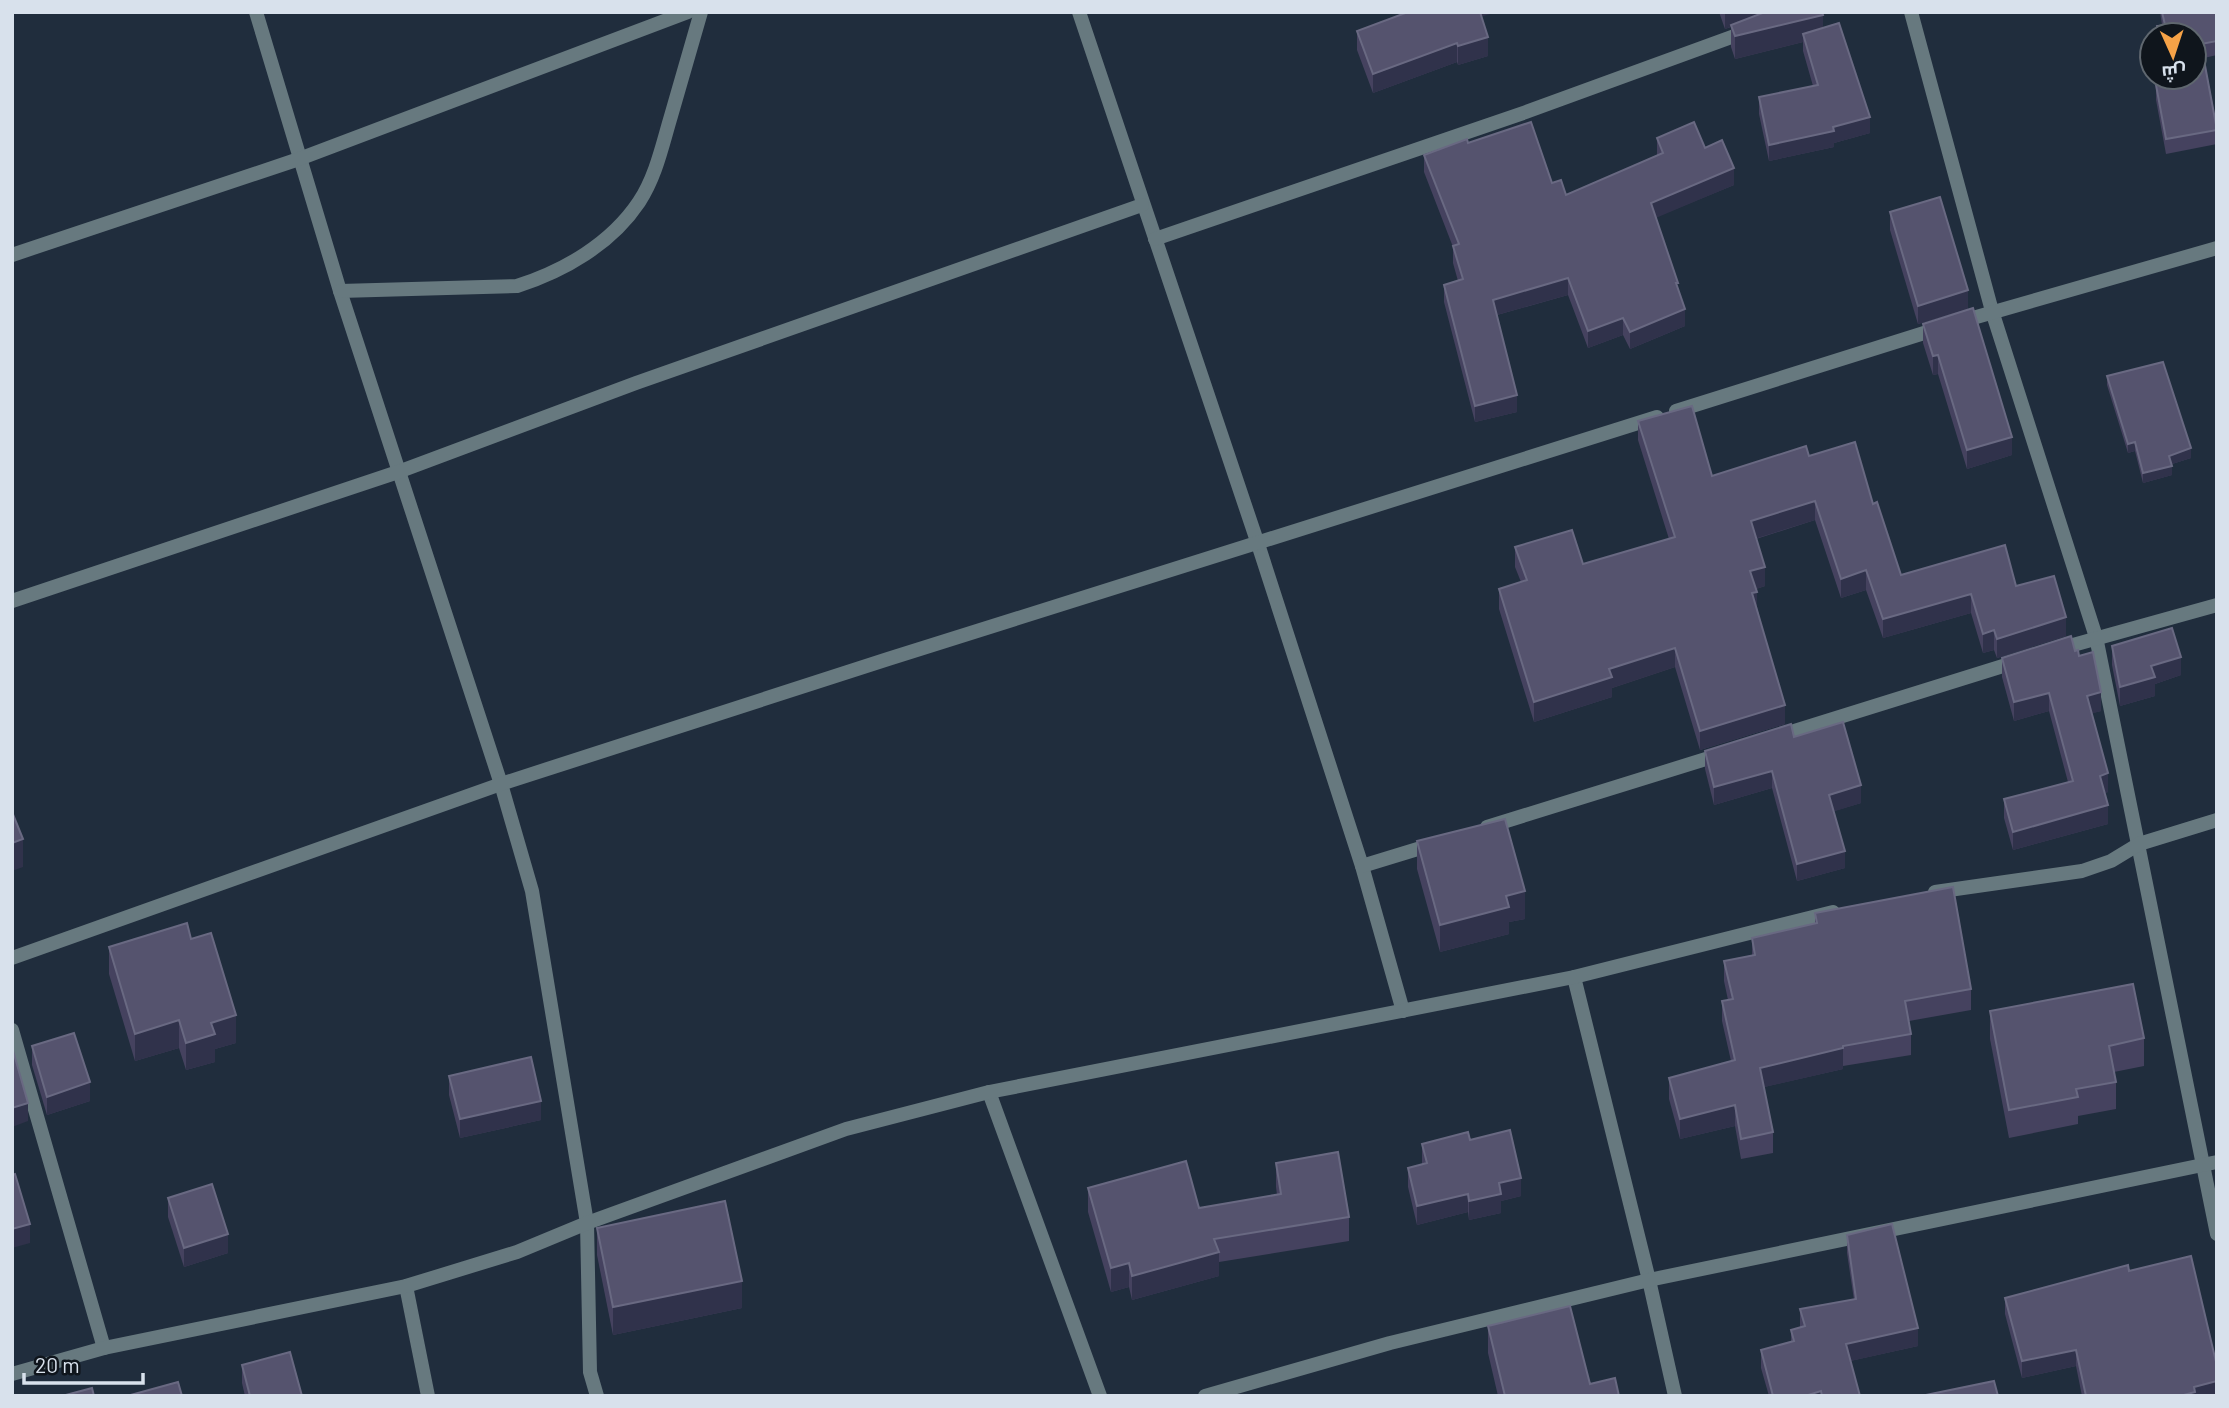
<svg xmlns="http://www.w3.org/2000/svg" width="2229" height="1408" font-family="Barlow,Cairo,sans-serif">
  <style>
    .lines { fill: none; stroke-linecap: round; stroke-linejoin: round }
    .street { stroke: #67797f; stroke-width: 14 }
    .wall { fill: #45425f }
    .shaded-wall { fill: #30324b }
    .building { fill: #55536e; stroke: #696982; stroke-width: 2 }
  </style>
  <rect width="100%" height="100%" fill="#202d3d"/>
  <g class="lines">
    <g class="street">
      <path d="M 256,12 L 340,291 L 501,784 L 532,891 L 587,1223 L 590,1372 L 597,1396"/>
      <path d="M 1079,12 L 1258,544 L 1362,866 L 1403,1011"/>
      <path d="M 1911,12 L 1992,311 L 2096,637 L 2217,1234"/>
      <path d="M 1155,239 L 1526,112 L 1748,31"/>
      <path d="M 12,255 L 299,159 L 688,12"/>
      <path d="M 340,291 L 517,286 C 564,271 611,244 639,202 C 656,176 662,146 671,116 C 681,82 691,47 701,12"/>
      <path d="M 1959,322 L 2217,248"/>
      <path d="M 1676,411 L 1940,328"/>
      <path d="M 12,601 L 398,472 L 636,383 L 1142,205"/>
      <path d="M 2055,650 L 2217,605"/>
      <path d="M 1775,737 L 2019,661"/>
      <path d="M 1487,827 L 1722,754"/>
      <path d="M 1362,866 L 1434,844"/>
      <path d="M 1935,892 L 2082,871 L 2111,861 L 2139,844 L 2217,820"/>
      <path d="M 12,958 L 501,784 L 888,659 L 1657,417"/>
      <path d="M 1574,977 L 1649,1280 L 1675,1396"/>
      <path d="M 12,1030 L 104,1348"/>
      <path d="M 989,1092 L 1100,1396"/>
      <path d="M 406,1286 L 428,1396"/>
      <path d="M 12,1374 L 104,1348 L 406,1286 L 517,1252 L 587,1223 L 846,1129 L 989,1092 L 1574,977 L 1833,912"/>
      <path d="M 1205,1396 L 1390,1343 L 1649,1280 L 2217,1162"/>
    </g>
  </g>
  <g class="wall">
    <path d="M 1719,12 L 1822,12 L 1823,28 L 1870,133 L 1834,143 L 1834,147 L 1769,161 L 1759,114 L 1759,97 L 1813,86 L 1803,51 L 1803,42 L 1735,59 L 1731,47 L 1731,27 L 1725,29 Z"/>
    <path d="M 2160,12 L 2217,12 L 2217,55 L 2204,58 L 2217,126 L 2217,144 L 2166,154 L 2156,100 L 2156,85 L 2165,83 L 2164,77 L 2194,77 L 2194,35 L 2157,35 L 2157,26 L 2162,25 Z"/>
    <path d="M 1482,17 L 1488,56 L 1458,65 L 1457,62 L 1373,93 L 1357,50 L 1357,31 Z"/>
    <path d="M 1657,138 L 1705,148 L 1734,185 L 1656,217 L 1678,290 L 1685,326 L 1630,349 L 1623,335 L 1588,348 L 1568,295 L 1497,315 L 1517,412 L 1475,422 L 1444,302 L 1444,285 L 1458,281 L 1453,263 L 1453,247 L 1424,172 L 1424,155 L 1468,143 L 1552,183 L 1566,195 L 1657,155 Z"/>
    <path d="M 1890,212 L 1968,309 L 1918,324 L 1890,230 Z"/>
    <path d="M 1923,324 L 2012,455 L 1967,469 L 1938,374 L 1933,375 L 1923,343 Z"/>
    <path d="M 2107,376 L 2191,458 L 2172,464 L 2172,475 L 2143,483 L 2135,451 L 2128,453 L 2107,385 Z"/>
    <path d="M 1638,421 L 1712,476 L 1809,456 L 1873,504 L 1901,575 L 2016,586 L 2066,636 L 1997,658 L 1994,650 L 1983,653 L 1971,613 L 1883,638 L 1866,590 L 1841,598 L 1815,520 L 1756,539 L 1765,586 L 1756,589 L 1757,607 L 1785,724 L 1700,750 L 1675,667 L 1612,688 L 1612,697 L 1534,722 L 1499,609 L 1499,589 L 1521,582 L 1515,567 L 1515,547 L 1583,564 L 1669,539 L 1638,440 Z"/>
    <path d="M 2112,646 L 2181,675 L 2155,684 L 2155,696 L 2120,706 L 2112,665 Z"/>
    <path d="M 2075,651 L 2079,656 L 2101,711 L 2092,713 L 2108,792 L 2104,793 L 2108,824 L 2013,850 L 2004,818 L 2004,799 L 2068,782 L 2049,711 L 2014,721 L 2002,677 L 2002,658 Z"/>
    <path d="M 1794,737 L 1861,803 L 1834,811 L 1845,868 L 1797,881 L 1772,788 L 1714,805 L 1705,769 L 1705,751 Z"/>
    <path d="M 1417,841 L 1525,919 L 1509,922 L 1509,934 L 1440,952 L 1417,869 Z"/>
    <path d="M 1815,913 L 1971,989 L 1971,1010 L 1909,1021 L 1911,1034 L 1911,1055 L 1843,1066 L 1843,1069 L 1764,1087 L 1773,1132 L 1773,1153 L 1741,1159 L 1735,1126 L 1680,1139 L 1669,1099 L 1669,1078 L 1731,1061 L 1722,1021 L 1722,1001 L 1728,1000 L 1724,981 L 1724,961 L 1752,955 L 1752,938 L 1815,924 Z"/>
    <path d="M 191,939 L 236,1043 L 215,1049 L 215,1062 L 186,1070 L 179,1048 L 135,1061 L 109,974 L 109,947 Z"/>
    <path d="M 1990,1011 L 2144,1038 L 2144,1066 L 2114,1072 L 2116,1082 L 2116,1109 L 2078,1116 L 2078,1124 L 2009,1138 L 1990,1039 Z"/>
    <path d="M 32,1046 L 90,1101 L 47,1115 L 32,1065 Z"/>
    <path d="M 449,1076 L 541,1120 L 460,1138 L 449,1095 Z"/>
    <path d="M 1470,1140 L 1521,1196 L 1501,1201 L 1501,1213 L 1469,1220 L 1468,1212 L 1417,1225 L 1408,1187 L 1408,1168 L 1422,1165 L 1422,1144 Z"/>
    <path d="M 1276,1163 L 1349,1217 L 1349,1241 L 1219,1262 L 1219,1276 L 1132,1300 L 1129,1287 L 1111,1292 L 1088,1212 L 1088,1188 L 1199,1208 L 1277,1195 L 1276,1187 Z"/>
    <path d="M 168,1198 L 228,1253 L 184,1267 L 168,1217 Z"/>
    <path d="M 597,1228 L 742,1308 L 613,1335 L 597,1255 Z"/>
    <path d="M 1847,1235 L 1918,1346 L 1850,1361 L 1860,1396 L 1769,1396 L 1761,1368 L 1761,1350 L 1791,1342 L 1791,1330 L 1800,1327 L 1800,1309 L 1854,1300 L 1847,1253 Z"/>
    <path d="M 2129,1271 L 2217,1396 L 2082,1396 L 2076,1366 L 2022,1378 L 2005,1314 L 2005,1298 Z"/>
    <path d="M 1488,1326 L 1590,1384 L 1619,1396 L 1498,1396 L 1488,1353 Z"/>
    <path d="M 242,1365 L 302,1396 L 245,1396 L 242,1383 Z"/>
  </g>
  <g class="shaded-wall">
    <path d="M 1477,12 L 1497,12 L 1477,18 Z"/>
    <path d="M 1725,12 L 1770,12 L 1725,29 Z"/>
    <path d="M 1823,15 L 1823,37 L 1803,34 L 1803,42 L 1735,59 L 1735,36 Z"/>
    <path d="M 1488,37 L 1488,56 L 1458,65 L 1458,46 Z"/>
    <path d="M 1457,43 L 1457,62 L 1373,93 L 1373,74 Z"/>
    <path d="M 1870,117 L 1870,133 L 1834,143 L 1834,147 L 1769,161 L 1769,145 Z"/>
    <path d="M 1734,168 L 1734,185 L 1651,220 L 1651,203 Z"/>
    <path d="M 1568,278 L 1568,295 L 1493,316 L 1493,300 Z"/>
    <path d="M 1968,290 L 1968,309 L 1918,324 L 1918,306 Z"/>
    <path d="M 1685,309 L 1685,326 L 1630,349 L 1630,332 Z"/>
    <path d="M 1623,318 L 1623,335 L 1588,348 L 1588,331 Z"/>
    <path d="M 1938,355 L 1938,374 L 1933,375 L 1933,356 Z"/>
    <path d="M 1517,395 L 1517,412 L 1475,422 L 1475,406 Z"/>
    <path d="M 2012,437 L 2012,455 L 1967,469 L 1967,450 Z"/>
    <path d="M 2135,442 L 2135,451 L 2128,453 L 2128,444 Z"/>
    <path d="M 2191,448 L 2191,458 L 2169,465 L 2169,456 Z"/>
    <path d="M 2172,466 L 2172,475 L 2143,483 L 2143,473 Z"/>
    <path d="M 1815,501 L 1815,520 L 1751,540 L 1751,521 Z"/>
    <path d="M 1765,567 L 1765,586 L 1750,591 L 1750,571 Z"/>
    <path d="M 1866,570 L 1866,590 L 1841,598 L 1841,579 Z"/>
    <path d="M 1757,592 L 1757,611 L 1752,593 Z"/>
    <path d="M 1971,594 L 1971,613 L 1883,638 L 1883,619 Z"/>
    <path d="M 2066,617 L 2066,636 L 1997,658 L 1997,639 Z"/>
    <path d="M 1994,630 L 1994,650 L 1983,653 L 1983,634 Z"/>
    <path d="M 1675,648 L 1675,667 L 1612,688 L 1612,697 L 1534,722 L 1534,702 L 1609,669 Z"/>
    <path d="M 2181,657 L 2181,675 L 2155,684 L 2155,696 L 2120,706 L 2120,687 L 2151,666 Z"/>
    <path d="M 2101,692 L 2101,711 L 2087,715 L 2087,696 Z"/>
    <path d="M 2049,693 L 2049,711 L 2014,721 L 2014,702 Z"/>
    <path d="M 1785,705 L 1785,724 L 1700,750 L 1700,731 Z"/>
    <path d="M 1772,771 L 1772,788 L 1714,805 L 1714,787 Z"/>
    <path d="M 2108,773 L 2108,792 L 2100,795 L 2100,776 Z"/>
    <path d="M 1861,785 L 1861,803 L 1829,813 L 1829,795 Z"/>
    <path d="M 2108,805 L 2108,824 L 2013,850 L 2013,832 Z"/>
    <path d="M 23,839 L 23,867 L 12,871 L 12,843 Z"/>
    <path d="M 1845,851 L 1845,868 L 1797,881 L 1797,864 Z"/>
    <path d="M 1525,891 L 1525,919 L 1509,922 L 1509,934 L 1440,952 L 1440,925 L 1506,896 Z"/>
    <path d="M 236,1015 L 236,1043 L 215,1049 L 215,1062 L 186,1070 L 186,1043 L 211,1023 Z"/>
    <path d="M 179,1020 L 179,1048 L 135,1061 L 135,1034 Z"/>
    <path d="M 1843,1048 L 1843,1069 L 1760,1088 L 1760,1068 Z"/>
    <path d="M 90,1082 L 90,1101 L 47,1115 L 47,1097 Z"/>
    <path d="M 541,1101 L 541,1120 L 460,1138 L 460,1119 Z"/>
    <path d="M 28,1103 L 28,1121 L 12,1127 L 12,1108 Z"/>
    <path d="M 1735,1105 L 1735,1126 L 1680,1139 L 1680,1119 Z"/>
    <path d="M 1521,1178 L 1521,1196 L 1501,1201 L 1501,1213 L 1469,1220 L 1469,1201 L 1499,1183 Z"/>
    <path d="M 1468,1194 L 1468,1212 L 1417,1225 L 1417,1206 Z"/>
    <path d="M 30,1224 L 30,1243 L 12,1248 L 12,1229 Z"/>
    <path d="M 228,1234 L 228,1253 L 184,1267 L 184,1248 Z"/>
    <path d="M 1219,1252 L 1219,1276 L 1132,1300 L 1132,1276 Z"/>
    <path d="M 1129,1263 L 1129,1287 L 1111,1292 L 1111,1268 Z"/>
    <path d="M 742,1281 L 742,1308 L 613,1335 L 613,1307 Z"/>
    <path d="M 1918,1328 L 1918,1346 L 1846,1362 L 1846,1344 Z"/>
    <path d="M 2076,1350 L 2076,1366 L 2022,1378 L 2022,1361 Z"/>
    <path d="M 2217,1381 L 2217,1396 L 2180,1396 L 2194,1387 Z"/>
    <path d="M 1821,1391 L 1821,1396 L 1805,1396 Z"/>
  </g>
  <g class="building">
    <path d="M 1408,12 L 1480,12 L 1488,37 L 1458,46 L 1457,43 L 1373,74 L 1357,31 Z"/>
    <path d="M 1765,12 L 1822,12 L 1823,15 L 1735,36 L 1731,25 Z"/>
    <path d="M 2162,12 L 2217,12 L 2217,41 L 2201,44 L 2217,130 L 2166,139 L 2156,85 L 2168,82 L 2167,77 L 2194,77 L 2194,35 L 2158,35 L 2157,26 L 2165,25 Z"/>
    <path d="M 1839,23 L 1870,117 L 1833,127 L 1834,131 L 1769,145 L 1759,97 L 1818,85 L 1803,34 Z"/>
    <path d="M 1531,122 L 1552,183 L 1561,180 L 1566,195 L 1663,153 L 1657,138 L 1694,122 L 1705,148 L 1722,140 L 1734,168 L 1651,203 L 1678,283 L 1676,283 L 1685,309 L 1630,332 L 1623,318 L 1588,331 L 1568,278 L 1493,300 L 1517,395 L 1475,406 L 1444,285 L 1463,279 L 1453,246 L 1459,244 L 1424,155 L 1467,139 L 1468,143 Z"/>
    <path d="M 1940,197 L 1968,290 L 1918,306 L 1890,212 Z"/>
    <path d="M 1973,308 L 2012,437 L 1967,450 L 1938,355 L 1933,356 L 1923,324 Z"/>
    <path d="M 2163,362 L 2191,448 L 2169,456 L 2172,466 L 2143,473 L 2135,442 L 2128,444 L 2107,376 Z"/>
    <path d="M 1692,406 L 1712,476 L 1806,446 L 1809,456 L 1855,442 L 1873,504 L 1877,502 L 1901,575 L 2005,545 L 2016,586 L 2054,576 L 2066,617 L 1997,639 L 1994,630 L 1983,634 L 1971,594 L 1883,619 L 1866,570 L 1841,579 L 1815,501 L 1751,521 L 1765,567 L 1750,571 L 1757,592 L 1752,593 L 1785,705 L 1700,731 L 1675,648 L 1609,669 L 1612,677 L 1534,702 L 1499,589 L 1527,580 L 1515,547 L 1572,530 L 1583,564 L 1675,537 L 1638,421 Z"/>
    <path d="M 2172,628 L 2181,657 L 2151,666 L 2155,677 L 2120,687 L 2112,646 Z"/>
    <path d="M 2071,636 L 2075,651 L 2078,650 L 2079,656 L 2093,652 L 2101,692 L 2087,696 L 2108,773 L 2100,776 L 2108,805 L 2013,832 L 2004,799 L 2073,781 L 2049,693 L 2014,702 L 2002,658 Z"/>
    <path d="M 1843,722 L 1861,785 L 1829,795 L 1845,851 L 1797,864 L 1772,771 L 1714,787 L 1705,751 L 1791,724 L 1794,737 Z"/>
    <path d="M 12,812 L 23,839 L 12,843 Z"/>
    <path d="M 1505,819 L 1525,891 L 1506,896 L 1509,907 L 1440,925 L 1417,841 Z"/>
    <path d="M 1953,887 L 1971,989 L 1905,1001 L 1911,1034 L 1843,1046 L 1843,1048 L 1760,1068 L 1773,1132 L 1741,1139 L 1735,1105 L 1680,1119 L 1669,1078 L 1735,1060 L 1722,1001 L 1733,999 L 1724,961 L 1755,955 L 1752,938 L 1817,923 L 1815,913 Z"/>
    <path d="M 187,923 L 191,939 L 211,933 L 236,1015 L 211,1023 L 215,1034 L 186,1043 L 179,1020 L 135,1034 L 109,947 Z"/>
    <path d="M 2133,984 L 2144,1038 L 2109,1046 L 2116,1082 L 2076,1089 L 2078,1097 L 2009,1110 L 1990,1011 Z"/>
    <path d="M 74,1033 L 90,1082 L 47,1097 L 32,1046 Z"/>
    <path d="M 12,1047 L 28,1103 L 12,1108 Z"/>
    <path d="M 531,1057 L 541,1101 L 460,1119 L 449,1076 Z"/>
    <path d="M 1510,1130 L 1521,1178 L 1499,1183 L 1501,1194 L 1469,1201 L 1468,1194 L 1417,1206 L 1408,1168 L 1427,1163 L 1422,1144 L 1468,1132 L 1470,1140 Z"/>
    <path d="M 1338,1152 L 1349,1217 L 1214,1239 L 1219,1252 L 1132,1276 L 1129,1263 L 1111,1268 L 1088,1188 L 1186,1161 L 1199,1208 L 1281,1194 L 1276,1163 Z"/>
    <path d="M 15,1174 L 30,1224 L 12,1229 L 12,1175 Z"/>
    <path d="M 212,1184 L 228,1234 L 184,1248 L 168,1198 Z"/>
    <path d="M 725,1201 L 742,1281 L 613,1307 L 597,1228 Z"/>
    <path d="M 1892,1224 L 1918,1328 L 1846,1344 L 1860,1396 L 1822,1396 L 1821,1391 L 1805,1396 L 1773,1396 L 1761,1350 L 1794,1341 L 1791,1330 L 1805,1326 L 1800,1309 L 1856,1299 L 1847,1235 Z"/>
    <path d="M 2191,1256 L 2217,1366 L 2217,1381 L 2194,1387 L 2195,1392 L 2180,1396 L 2086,1396 L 2076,1350 L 2022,1361 L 2005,1298 L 2128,1265 L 2129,1271 Z"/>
    <path d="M 1570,1306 L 1590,1384 L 1615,1378 L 1619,1396 L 1505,1396 L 1488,1326 Z"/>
    <path d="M 290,1352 L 302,1396 L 250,1396 L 242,1365 Z"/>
    <path d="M 1994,1381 L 1998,1396 L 1921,1396 Z"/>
    <path d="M 178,1382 L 182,1396 L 127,1396 Z"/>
    <path d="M 92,1388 L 94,1396 L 62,1396 Z"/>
  </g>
  <rect width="2229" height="1408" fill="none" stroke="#d8e1ec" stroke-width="28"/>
  <g transform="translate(2173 56) rotate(177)"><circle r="33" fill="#0f151c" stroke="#5f676f" stroke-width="2"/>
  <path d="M0-5L12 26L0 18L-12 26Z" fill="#f6a247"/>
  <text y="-10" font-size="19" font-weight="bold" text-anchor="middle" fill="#d8e1ec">ش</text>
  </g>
  <path d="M24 1373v10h119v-10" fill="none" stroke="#d8e1ec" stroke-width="3.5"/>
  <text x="35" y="1373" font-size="21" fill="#d8e1ec" stroke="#0f151c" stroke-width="5" paint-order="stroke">20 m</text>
</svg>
